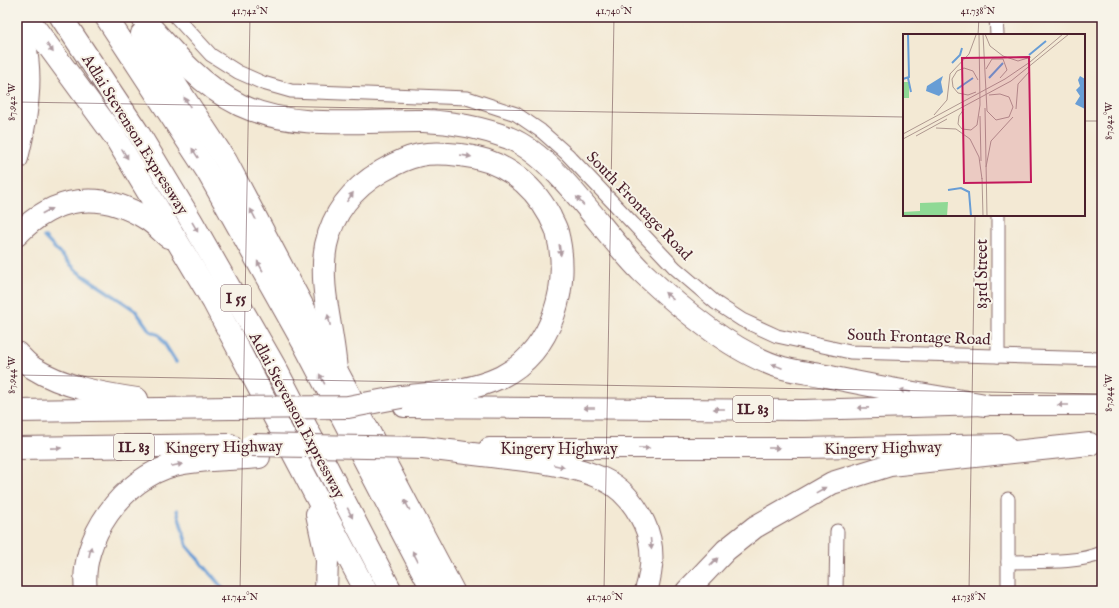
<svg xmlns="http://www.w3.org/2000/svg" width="1119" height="608" font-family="'IM FELL English',serif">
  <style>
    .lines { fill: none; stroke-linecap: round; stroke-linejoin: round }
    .stream { stroke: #689dd5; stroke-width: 3.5 }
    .street-casing { stroke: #856666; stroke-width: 15 }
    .primary-casing { stroke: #856666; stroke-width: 22 }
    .highway-casing { stroke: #856666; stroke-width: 24 }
    .street { stroke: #fff; stroke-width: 13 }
    .primary { stroke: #fff; stroke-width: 20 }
    .highway { stroke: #fff; stroke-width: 22 }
    .highway-bridge-casing { stroke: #856666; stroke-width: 24; stroke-linecap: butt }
    .highway-bridge { stroke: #fff; stroke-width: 22 }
    .oneway { fill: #ae9aa0 }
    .ticks { fill: none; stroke: #4a1f2b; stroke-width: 1; stroke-opacity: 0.45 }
    .labels { text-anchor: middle; stroke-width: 4; stroke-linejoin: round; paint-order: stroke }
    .shield { fill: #f7f3e8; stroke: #7e5f64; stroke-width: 1 }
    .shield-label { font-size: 15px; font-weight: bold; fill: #4a1f2b }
    .street-label { font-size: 16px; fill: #4a1f2b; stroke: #f7f3e8 }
    .inset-river { fill: none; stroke: #689dd5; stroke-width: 2 }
    .inset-road { fill: none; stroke: #af9890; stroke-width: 1 }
    .view { fill: #c2185b; fill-opacity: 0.15; stroke: #c2185b; stroke-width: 2 }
    .inset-edge { fill: none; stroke: #4a1f2b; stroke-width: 2 }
    .neatline { fill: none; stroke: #4a1f2b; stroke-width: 1.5 }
    .ticks-label { font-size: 10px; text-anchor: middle; fill: #4a1f2b }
  </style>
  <rect width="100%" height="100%" fill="#f7f3e8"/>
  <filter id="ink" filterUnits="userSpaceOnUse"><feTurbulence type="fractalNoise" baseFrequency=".025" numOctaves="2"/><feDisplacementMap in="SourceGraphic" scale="8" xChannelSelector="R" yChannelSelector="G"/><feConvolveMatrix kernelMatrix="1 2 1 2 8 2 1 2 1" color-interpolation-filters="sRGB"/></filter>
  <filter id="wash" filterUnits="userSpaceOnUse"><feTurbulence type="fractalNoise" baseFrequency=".012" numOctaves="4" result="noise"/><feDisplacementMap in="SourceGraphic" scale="16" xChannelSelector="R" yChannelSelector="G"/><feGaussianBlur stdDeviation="0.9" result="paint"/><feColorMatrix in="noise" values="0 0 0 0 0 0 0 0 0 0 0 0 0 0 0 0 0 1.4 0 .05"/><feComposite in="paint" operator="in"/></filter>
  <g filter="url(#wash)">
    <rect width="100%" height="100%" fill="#f3e9d4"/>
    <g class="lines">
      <g class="stream">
        <path d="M 44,237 L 78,272 L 135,310 L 150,331 L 159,335 L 176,362"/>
        <path d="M 177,510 L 187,546 L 225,591"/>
      </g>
    </g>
  </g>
  <g filter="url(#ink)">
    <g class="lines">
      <defs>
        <g id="street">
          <path d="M 176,17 L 211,55 L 238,72 L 263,83 L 291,91 L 467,98 L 516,114 L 541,131 L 567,154 L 675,268 L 716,303 L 742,320 L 777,336 L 850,352 L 1102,359"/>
          <path d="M 996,17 L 997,35"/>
          <path d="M 998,215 L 998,356"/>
          <path d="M 1008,499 L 1008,591"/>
          <path d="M 1008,562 C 1037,561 1076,564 1102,553"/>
          <path d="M 836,591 L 837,531"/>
        </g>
        <g id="primary">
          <path d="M 404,407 L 804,410 L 985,405 L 1102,405"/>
          <path d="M 489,448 L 804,448 L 1005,444"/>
        </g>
        <g id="highway">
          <path d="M 27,17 L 115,137 L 213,301 L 366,591"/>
          <path d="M 61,17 L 139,134 L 192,222 L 275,367 L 391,591"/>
          <path d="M 106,17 L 207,171 L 305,346 L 433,591"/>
          <path d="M 142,17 C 171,50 200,85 240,105 C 295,131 364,120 423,121 C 452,122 482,128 509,138 C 558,158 604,235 642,272 C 679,307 734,354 783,368 C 797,372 812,373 826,376 C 878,388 932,396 985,405"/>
          <path d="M 17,20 C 36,63 28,114 17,158"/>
          <path d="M 142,34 L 226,161 L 453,591"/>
          <path d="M 17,235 C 55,195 101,190 147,219 C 155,224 161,231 168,237"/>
          <path d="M 17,353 C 22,358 27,364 33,368 C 63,387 103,394 137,399"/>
          <path d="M 336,372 C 334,330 318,288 326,245 C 333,212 353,188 382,171 C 411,154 426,151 460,155 C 500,159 531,181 550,216 C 552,221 556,227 557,232 C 571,285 553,351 501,377 C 470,392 434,393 401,397"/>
          <path d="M 17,411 L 231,408"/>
          <path d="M 17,448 L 230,445"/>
          <path d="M 423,448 C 452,451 480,455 508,458 C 540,462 574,465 603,479 C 622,488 635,504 644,523 C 654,544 653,568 646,591"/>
          <path d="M 317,514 L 327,560 L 326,591"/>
          <path d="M 86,591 C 79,539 123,478 174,465 C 201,458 231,460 259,457"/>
          <path d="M 687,591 L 726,550 L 755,527 L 832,483 L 890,465 L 1090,444"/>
        </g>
      </defs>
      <use href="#street" class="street-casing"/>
      <use href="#primary" class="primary-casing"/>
      <use href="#highway" class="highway-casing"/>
      <use href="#street" class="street"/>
      <use href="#primary" class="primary"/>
      <use href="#highway" class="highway"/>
      <defs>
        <g id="highway-bridge">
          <path d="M 231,408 L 348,407 L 401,397"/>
          <path d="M 252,445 L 423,448"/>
        </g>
      </defs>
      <use href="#highway-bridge" class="highway-bridge-casing"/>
      <use href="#highway-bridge" class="highway-bridge"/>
    </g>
    <defs><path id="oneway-solid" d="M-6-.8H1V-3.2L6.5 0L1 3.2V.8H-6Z"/></defs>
    <g class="oneway">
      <use href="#oneway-solid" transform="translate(50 48) rotate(54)"/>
      <use href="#oneway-solid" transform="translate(187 102) rotate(-123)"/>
      <use href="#oneway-solid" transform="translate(195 153) rotate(-123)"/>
      <use href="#oneway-solid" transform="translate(125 154) rotate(59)"/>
      <use href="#oneway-solid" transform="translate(466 156) rotate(9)"/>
      <use href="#oneway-solid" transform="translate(350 197) rotate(-54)"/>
      <use href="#oneway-solid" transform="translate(580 201) rotate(-131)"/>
      <use href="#oneway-solid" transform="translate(47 211) rotate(-28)"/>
      <use href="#oneway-solid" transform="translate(253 214) rotate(-118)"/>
      <use href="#oneway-solid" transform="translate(195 227) rotate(60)"/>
      <use href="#oneway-solid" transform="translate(560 250) rotate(82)"/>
      <use href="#oneway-solid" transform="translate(260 266) rotate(-119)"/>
      <use href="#oneway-solid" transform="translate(669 296) rotate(-139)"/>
      <use href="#oneway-solid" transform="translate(329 320) rotate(-102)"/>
      <use href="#oneway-solid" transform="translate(777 366) rotate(-158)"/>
      <use href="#oneway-solid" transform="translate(322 379) rotate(-118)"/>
      <use href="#oneway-solid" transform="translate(905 391) rotate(-170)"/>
      <use href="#oneway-solid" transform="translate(1063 405) rotate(180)"/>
      <use href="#oneway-solid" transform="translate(589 408) rotate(-180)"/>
      <use href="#oneway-solid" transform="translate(863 408) rotate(179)"/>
      <use href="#oneway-solid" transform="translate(719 409) rotate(-180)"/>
      <use href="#oneway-solid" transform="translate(56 448) rotate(-1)"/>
      <use href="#oneway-solid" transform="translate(644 448)"/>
      <use href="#oneway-solid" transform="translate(774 448)"/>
      <use href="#oneway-solid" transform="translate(177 465) rotate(-12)"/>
      <use href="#oneway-solid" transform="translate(559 466) rotate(12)"/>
      <use href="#oneway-solid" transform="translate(821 490) rotate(-29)"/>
      <use href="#oneway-solid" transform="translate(407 505) rotate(-118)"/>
      <use href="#oneway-solid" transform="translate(350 513) rotate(63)"/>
      <use href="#oneway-solid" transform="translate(651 544) rotate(85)"/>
      <use href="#oneway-solid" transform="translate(90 552) rotate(-78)"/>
      <use href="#oneway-solid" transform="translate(415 556) rotate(-118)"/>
      <use href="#oneway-solid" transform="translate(714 562) rotate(-46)"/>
    </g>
  </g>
  <path class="ticks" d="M 978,35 L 979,17M 17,102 L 904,117M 1084,121 L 1102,121M 17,375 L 1102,394M 240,591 L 250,17M 604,591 L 614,17M 969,591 L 975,215"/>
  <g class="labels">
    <g class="shield">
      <rect x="221" y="285" width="30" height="26" rx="3"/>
      <rect x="733" y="396" width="40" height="26" rx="3"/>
      <rect x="114" y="434" width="40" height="26" rx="3"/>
    </g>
    <g class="shield-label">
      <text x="236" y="303">I 55</text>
      <text x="753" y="414">IL 83</text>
      <text x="134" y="452">IL 83</text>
    </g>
    <g class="street-label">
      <text transform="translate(136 134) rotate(58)" y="6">Adlai Stevenson Expressway</text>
      <text transform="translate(640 205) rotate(46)" y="6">South Frontage Road</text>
      <text transform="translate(981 274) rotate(-90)" y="6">83rd Street</text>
      <text transform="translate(919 336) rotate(2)" y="6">South Frontage Road</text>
      <text transform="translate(298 415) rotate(62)" y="6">Adlai Stevenson Expressway</text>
      <text transform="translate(224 446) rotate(-1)" y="6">Kingery Highway</text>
      <text transform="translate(883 447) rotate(-1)" y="6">Kingery Highway</text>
      <text x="559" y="454">Kingery Highway</text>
    </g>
  </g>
  <g transform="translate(903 34)">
    <rect width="182" height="182" fill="#f3e9d4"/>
    <path d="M 0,48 L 6,48 L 6,64 L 0,64 ZM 45,168 L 44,182 L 0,181 L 0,178 L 17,177 L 17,169 Z" fill="#8fd995"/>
    <path d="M 40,42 L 38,48 L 40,58 L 36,62 L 23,57 L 24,52 ZM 177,42 L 182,45 L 182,75 L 172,70 L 177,62 L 173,56 L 177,52 L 175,46 Z" fill="#689dd5"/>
    <path class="inset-river" d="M 126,21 L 143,7M 49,29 L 57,21 L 59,14M 5,44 L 8,58M 86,44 L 100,29M 0,45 L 6,43 L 5,0M 54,55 L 70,44M 45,156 L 58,154 L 66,158 L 68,182"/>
    <path class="inset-road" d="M 80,0 L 84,77 L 93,86 L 106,83 L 110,73 L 106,63 L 97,60 L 86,61M 82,0 L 87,12 L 100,22 L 115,27 L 128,23M 83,35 L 89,25 L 100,25 L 104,36 L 97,44M 73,58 L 65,61 L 55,59 L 50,53 L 49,45 L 54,37 L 61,34 L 70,37 L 75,46M 82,74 L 84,182M 61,75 L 56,82 L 55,90 L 59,95 L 68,96 L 74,91 L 77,71 L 76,0M 113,75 L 115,50 L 126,38M 31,81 L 44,66 L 47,40 L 66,20 L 73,1M 77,82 L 78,127M 33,94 L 53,95 L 67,105 L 76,123 L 79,145M 0,100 L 102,45 L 127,28 L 160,0M 13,102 L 44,85M 0,105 L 108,47 L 166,0M 83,133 L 88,107 L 110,83M 79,144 L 80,182"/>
    <path class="view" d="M 126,23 L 128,148 L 61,149 L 59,24 Z"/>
    <rect width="182" height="182" class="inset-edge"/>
  </g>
  <rect width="1119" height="608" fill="none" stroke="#f7f3e8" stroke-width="44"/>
  <rect x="22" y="22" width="1075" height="564" class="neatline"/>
  <g class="ticks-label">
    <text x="250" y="14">41.742°N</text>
    <text x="614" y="14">41.740°N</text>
    <text x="978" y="14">41.738°N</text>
    <text transform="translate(11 102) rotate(-90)" y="4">87.942°W</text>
    <text transform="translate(1108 121) rotate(-90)" y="4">87.942°W</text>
    <text transform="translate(11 375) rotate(-90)" y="4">87.944°W</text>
    <text transform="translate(1108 393) rotate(-90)" y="4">87.944°W</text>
    <text x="240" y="600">41.742°N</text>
    <text x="605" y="600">41.740°N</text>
    <text x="969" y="600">41.738°N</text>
  </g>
</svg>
